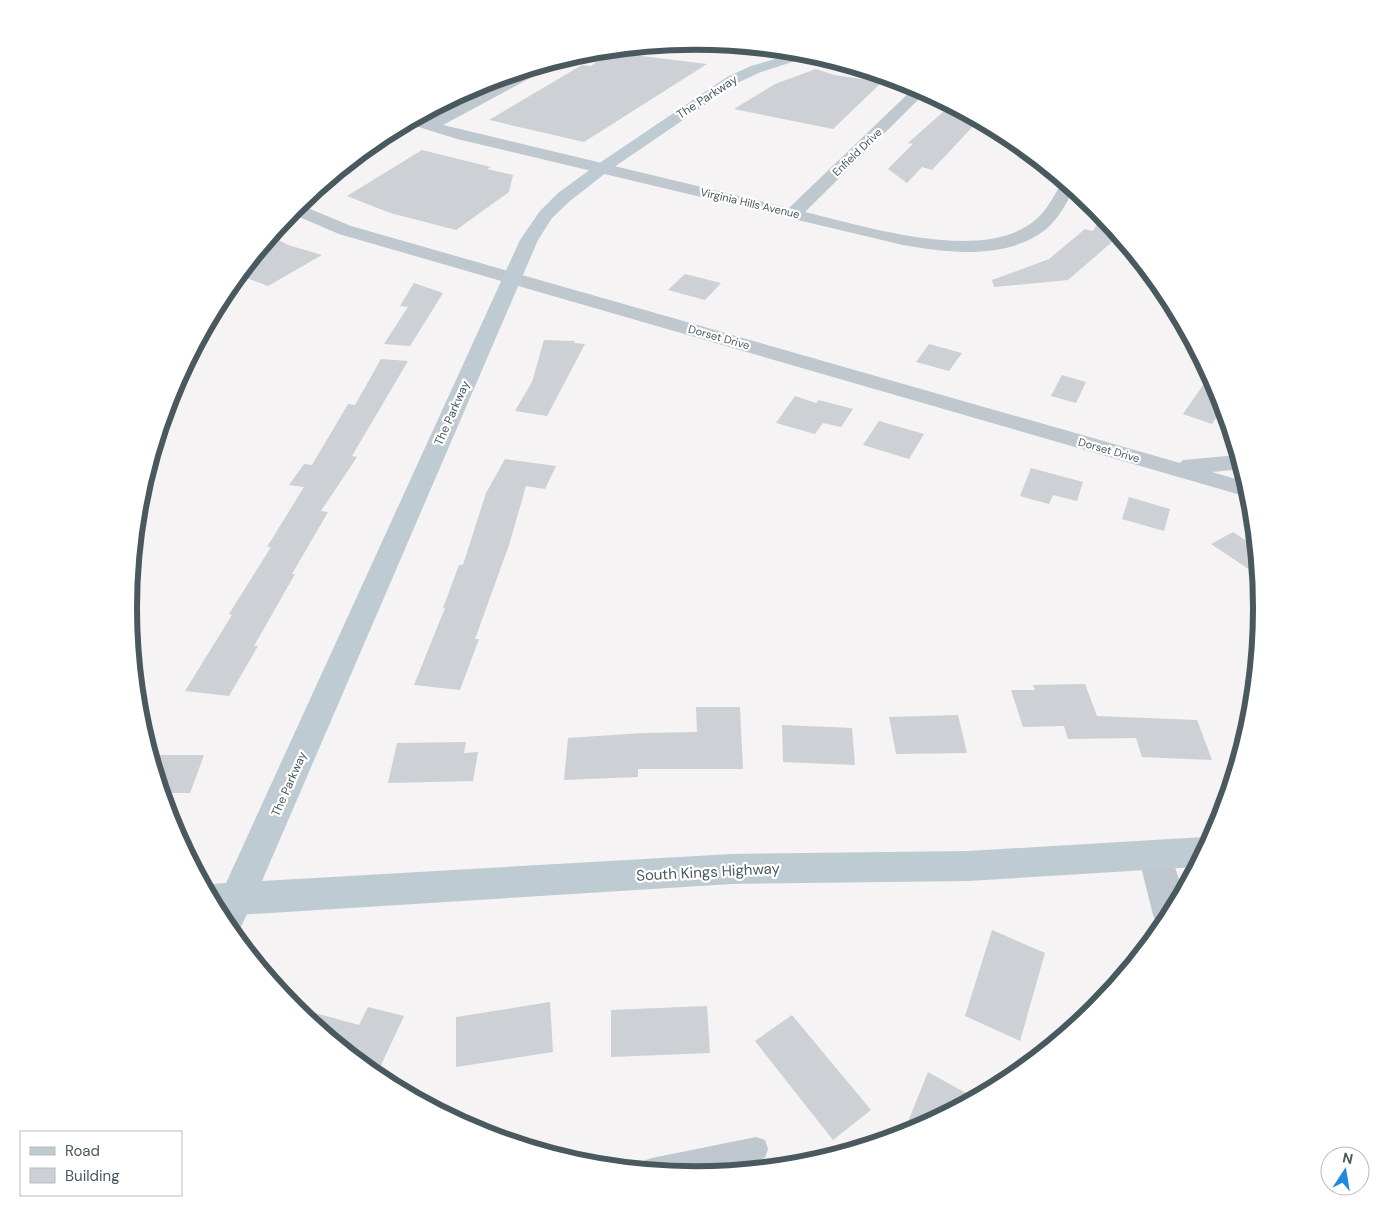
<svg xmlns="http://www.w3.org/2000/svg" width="1390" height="1216" font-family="'DM Sans',sans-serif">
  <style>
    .building { fill: #cdd0d5 }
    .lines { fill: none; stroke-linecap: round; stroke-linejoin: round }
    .lane { fill: #bec8ce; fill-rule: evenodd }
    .street { fill: #bec8ce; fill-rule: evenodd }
    .secondary { fill: #bfcbd3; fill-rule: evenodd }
    .labels { text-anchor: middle; stroke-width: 4.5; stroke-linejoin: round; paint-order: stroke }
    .far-street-label { font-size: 11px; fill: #4a5860; stroke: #fff }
    .street-label { font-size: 12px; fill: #4a5860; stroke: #fff }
    .near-street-label { font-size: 15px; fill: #4a5860; stroke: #fff }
    .rim { fill: none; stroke: #4a5860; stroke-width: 6 }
  </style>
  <rect width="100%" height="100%" fill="#f5f3f3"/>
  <g class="building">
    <path d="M 609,52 L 707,64 L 584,142 L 489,120 L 582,65 L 591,66 Z"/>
    <path d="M 816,69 L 834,75 L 882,82 L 833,129 L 734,109 L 775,84 Z"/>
    <path d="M 951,105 L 966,113 L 960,120 L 976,123 L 932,170 L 922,167 L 907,183 L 888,169 L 913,144 L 908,143 Z"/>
    <path d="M 422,150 L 491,167 L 487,169 L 513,175 L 509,192 L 456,230 L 390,213 L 347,196 Z"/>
    <path d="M 1102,215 L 1119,236 L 1068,280 L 994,287 L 992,280 L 1049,259 L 1085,229 L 1093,231 Z"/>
    <path d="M 271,236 L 288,245 L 322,255 L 268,286 L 238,275 Z"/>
    <path d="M 685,274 L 721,283 L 705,300 L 668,290 Z"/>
    <path d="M 414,283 L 443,293 L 410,346 L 384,344 L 408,307 L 400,306 Z"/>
    <path d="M 544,340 L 575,341 L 574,343 L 585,344 L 547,416 L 515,411 L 532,382 Z"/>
    <path d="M 929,344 L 962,353 L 949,371 L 916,362 Z"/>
    <path d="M 381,359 L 408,361 L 352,456 L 357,457 L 321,511 L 328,512 L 292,574 L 295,574 L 254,646 L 258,646 L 229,696 L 185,691 L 232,615 L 229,614 L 271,547 L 267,547 L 304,487 L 289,485 L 304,464 L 312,465 L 348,404 L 355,405 Z"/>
    <path d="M 1062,375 L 1086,382 L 1076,403 L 1051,396 Z"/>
    <path d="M 1210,375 L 1219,391 L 1223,407 L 1212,424 L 1183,414 Z"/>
    <path d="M 795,396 L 816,403 L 819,400 L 853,409 L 841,427 L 823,423 L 815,434 L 776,423 Z"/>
    <path d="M 879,421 L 924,434 L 909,459 L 863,445 Z"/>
    <path d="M 505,459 L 556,466 L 545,489 L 526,486 L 509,545 L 475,639 L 479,639 L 460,690 L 414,685 L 445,608 L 443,608 L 459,565 L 463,565 L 486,493 Z"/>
    <path d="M 1031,468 L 1083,482 L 1077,501 L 1053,495 L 1049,504 L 1020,496 Z"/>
    <path d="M 1129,497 L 1170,509 L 1164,531 L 1122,519 Z"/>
    <path d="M 1233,532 L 1256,547 L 1259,576 L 1211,544 Z"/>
    <path d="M 1085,684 L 1097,716 L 1197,720 L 1212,760 L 1142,757 L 1136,738 L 1068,739 L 1064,726 L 1023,727 L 1011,690 L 1035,690 L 1033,685 Z"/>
    <path d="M 696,707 L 740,707 L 743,769 L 638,769 L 638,777 L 564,780 L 568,738 L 643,733 L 697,732 Z"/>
    <path d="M 958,715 L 967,753 L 896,754 L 889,717 Z"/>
    <path d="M 782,725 L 852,728 L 855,765 L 783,762 Z"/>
    <path d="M 466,742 L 464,753 L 478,752 L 473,781 L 388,783 L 397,743 Z"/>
    <path d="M 150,755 L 204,755 L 190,793 L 162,793 Z"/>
    <path d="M 992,930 L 1045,953 L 1020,1041 L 965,1016 Z"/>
    <path d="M 550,1002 L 553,1052 L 456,1067 L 456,1017 Z"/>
    <path d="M 707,1006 L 710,1053 L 611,1057 L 611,1010 Z"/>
    <path d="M 293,1007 L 359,1025 L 368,1007 L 404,1016 L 376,1076 Z"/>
    <path d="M 792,1015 L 871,1110 L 833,1140 L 755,1041 Z"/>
    <path d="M 928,1072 L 975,1098 L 912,1132 L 903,1134 Z"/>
  </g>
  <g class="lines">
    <path class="lane" d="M 756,1137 L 765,1140 L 768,1149 L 765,1158 L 756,1161 L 691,1174 L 640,1169 L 643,1161 L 652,1158 Z"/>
    <g class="street">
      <path d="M 690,42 L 806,52 L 812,54 L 806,57 L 663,48 L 657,45 Z"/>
      <path d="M 551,62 L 553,64 L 551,67 L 443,125 L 789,208 L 916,86 L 926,92 L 805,212 C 864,226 982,264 1034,221 C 1047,211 1054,195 1063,181 L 1074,190 C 1066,203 1058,220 1045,230 C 1006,260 948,253 903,245 L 457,139 L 406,123 L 417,117 L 428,120 L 524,71 Z"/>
      <path d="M 298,204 L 351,226 L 1180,463 L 1183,460 L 1238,455 L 1242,469 L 1212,472 L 1246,482 L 1251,498 L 339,234 L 290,213 Z"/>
      <path d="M 1155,840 L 1167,844 L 1183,891 L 1162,928 L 1158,927 L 1153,915 L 1138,855 L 1143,844 Z"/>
      <path d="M 236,883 L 248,888 L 254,899 L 237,935 L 234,936 L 224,923 L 214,905 L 224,888 Z"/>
    </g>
    <path class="secondary" d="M 800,52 L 814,55 L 761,72 L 737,83 L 607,172 L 570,201 L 552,218 L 538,240 L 262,881 L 732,854 L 968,851 L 1204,837 L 1211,840 L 1196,867 L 968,881 L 732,884 L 220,916 L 204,887 L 212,884 L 226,883 L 520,240 L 540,211 L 558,193 L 595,166 L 727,77 L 751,66 Z"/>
  </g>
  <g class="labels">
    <g class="far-street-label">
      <text transform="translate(857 152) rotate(-44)" y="4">Enfield Drive</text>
      <text transform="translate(750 203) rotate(13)" y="4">Virginia Hills Avenue</text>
      <text transform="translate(719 337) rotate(16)" y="4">Dorset Drive</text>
      <text transform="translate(1109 450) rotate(16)" y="4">Dorset Drive</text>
    </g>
    <g class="street-label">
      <text transform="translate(707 97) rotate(-33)" y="4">The Parkway</text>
      <text transform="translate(452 413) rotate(-66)" y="4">The Parkway</text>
      <text transform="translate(289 784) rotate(-66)" y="4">The Parkway</text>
    </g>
    <g class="near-street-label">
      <text transform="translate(708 872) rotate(-3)" y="5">South Kings Highway</text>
    </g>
  </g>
  <path d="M0 0H1390V1216H0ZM137 608a558 558 0 1 1 1116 0a558 558 0 1 1-1116 0Z" fill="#fff" fill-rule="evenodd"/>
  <path class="rim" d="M137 608a558 558 0 1 1 1116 0a558 558 0 1 1-1116 0Z"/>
  <rect x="20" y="1131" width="162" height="65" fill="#ffffff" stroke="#b7bcbf"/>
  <rect x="30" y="1147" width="25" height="8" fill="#bfcbd3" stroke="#b7bcbf"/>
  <text x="65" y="1156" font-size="15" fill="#4a5860">Road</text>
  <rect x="30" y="1168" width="25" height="15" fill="#cdd0d5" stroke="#b7bcbf"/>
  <text x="65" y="1181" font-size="15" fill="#4a5860">Building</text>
  <g transform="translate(1345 1171) rotate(12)"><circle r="24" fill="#ffffff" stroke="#b7bcbf"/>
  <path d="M0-4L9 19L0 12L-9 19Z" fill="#2088e1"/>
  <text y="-8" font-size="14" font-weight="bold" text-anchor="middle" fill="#4a5860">N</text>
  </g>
</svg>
